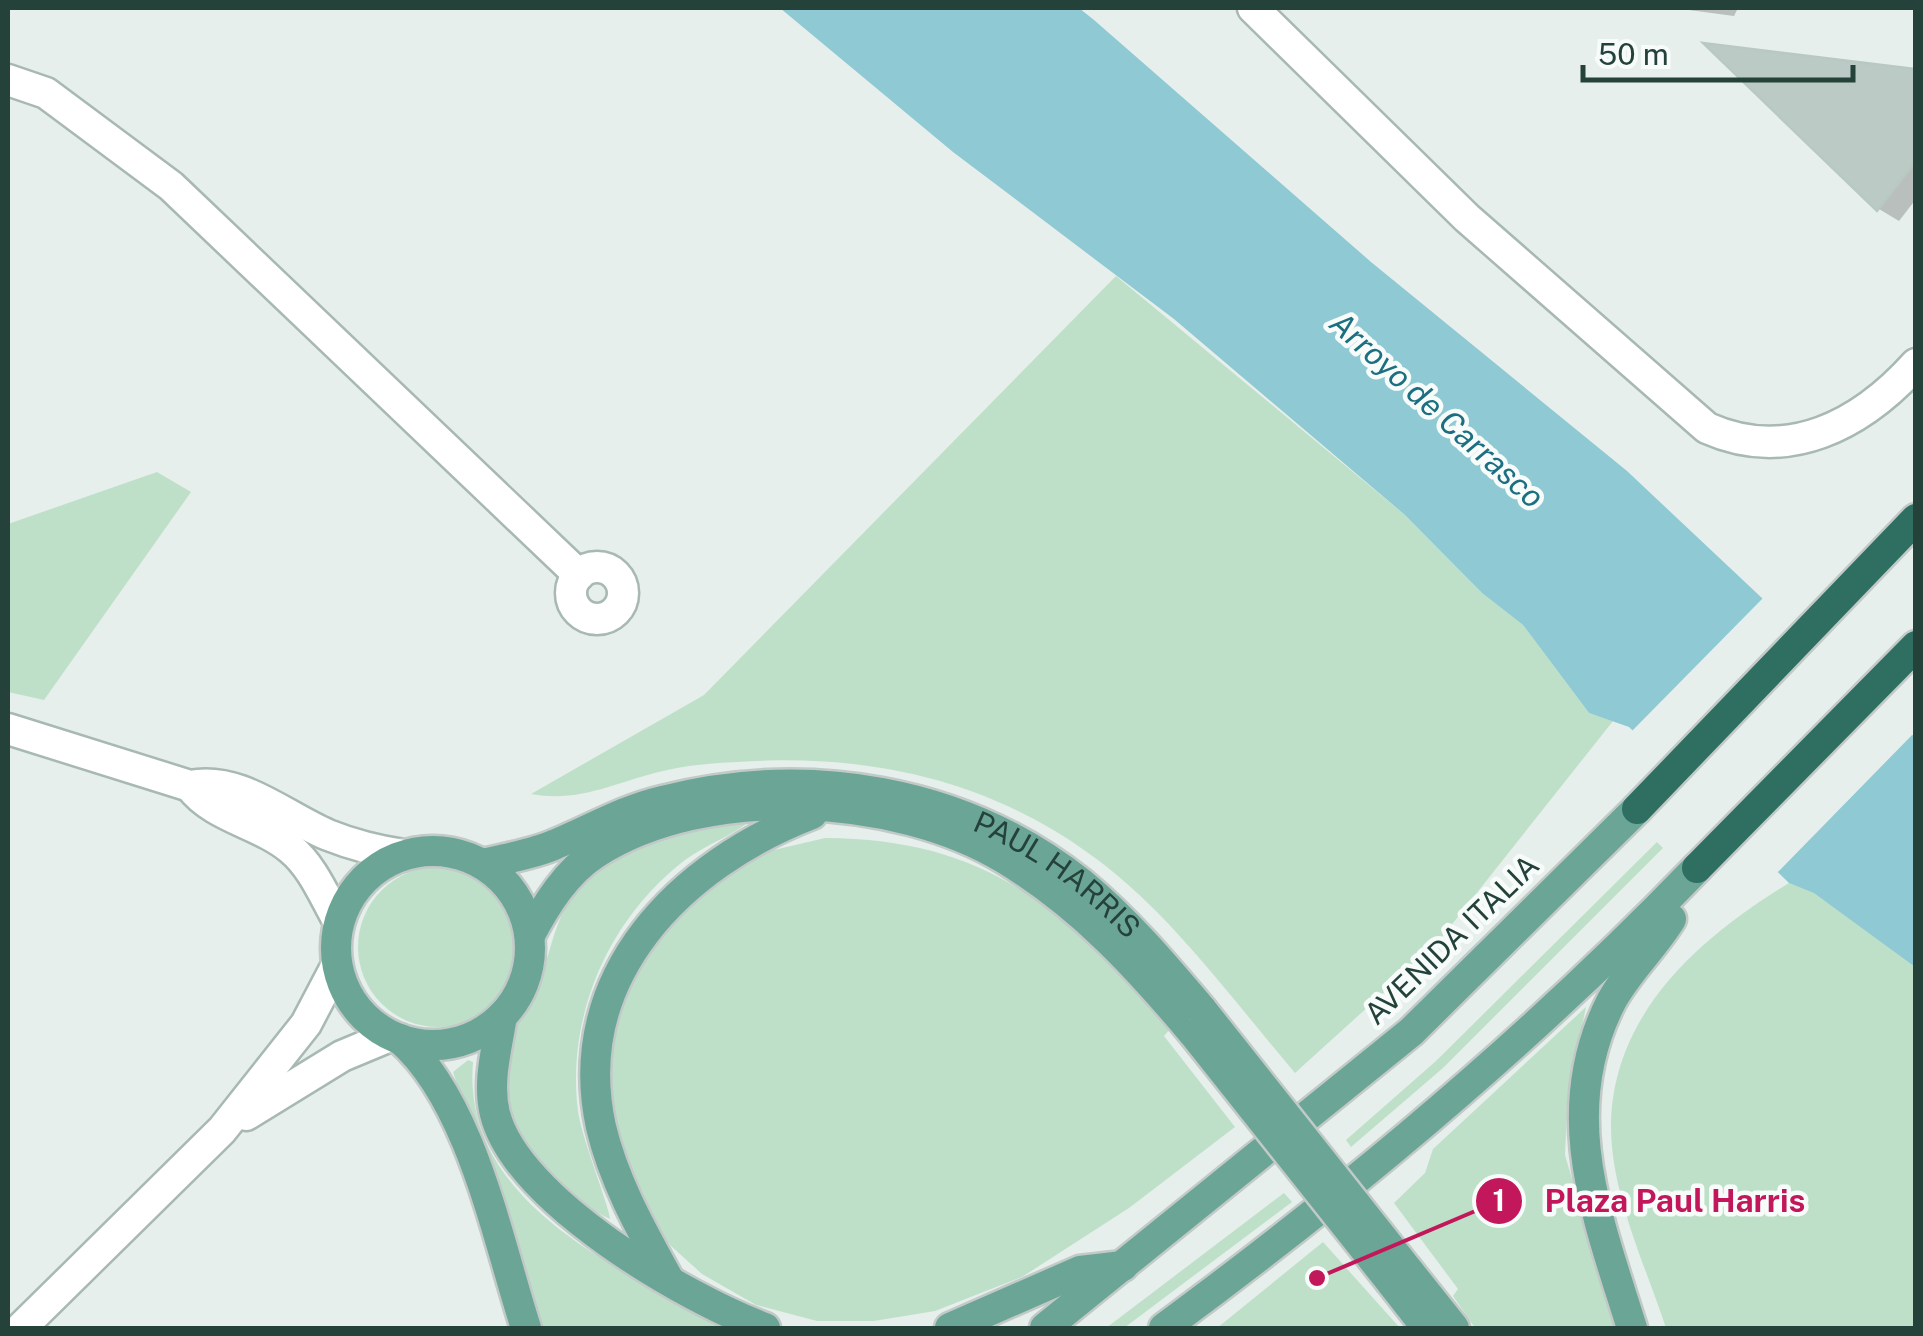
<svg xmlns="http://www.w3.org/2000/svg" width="1923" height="1336" font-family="'Public Sans',sans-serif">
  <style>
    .green { fill: #bfe0c8 }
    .water { fill: #8ec9d4 }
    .pier { fill: #e6efeb }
    .shadow { fill: #0003 }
    .building { fill: #bbcac4; stroke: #b8c9c2; stroke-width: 2.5 }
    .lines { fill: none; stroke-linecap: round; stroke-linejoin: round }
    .minor-casing { stroke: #a8b8b2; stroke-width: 35 }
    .major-casing { stroke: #c2cac8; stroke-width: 35 }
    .highway-casing { stroke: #c2cac8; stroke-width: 35 }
    .minor { stroke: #fff; stroke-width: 30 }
    .major { stroke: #6aa596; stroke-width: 30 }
    .highway { stroke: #2f6f62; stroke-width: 30 }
    .major-bridge-casing { stroke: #c2cac8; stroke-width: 35; stroke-linecap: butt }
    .major-bridge { stroke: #6aa596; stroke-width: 30 }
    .labels { text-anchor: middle; stroke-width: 9; stroke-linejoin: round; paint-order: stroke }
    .street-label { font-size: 30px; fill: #24423a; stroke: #f7fbf9 }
    .water-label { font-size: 32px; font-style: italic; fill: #1c6f80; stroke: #f7fbf9 }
    .leader { fill: none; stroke: #c2185b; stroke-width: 4 }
    .callout-dot { fill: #c2185b; stroke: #f7fbf9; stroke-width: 4 }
    .mark-label { font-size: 30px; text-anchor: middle; font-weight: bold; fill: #fff }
    .callout-label { font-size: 32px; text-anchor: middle; font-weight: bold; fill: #c2185b; stroke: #f7fbf9; stroke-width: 9; stroke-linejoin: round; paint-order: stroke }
  </style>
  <rect width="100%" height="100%" fill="#e6efeb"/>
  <g class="green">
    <path d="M 1116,276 L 1405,515 L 1482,593 L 1523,625 L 1589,713 L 1613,721 L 1434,947 L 1295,1073 C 1250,1020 1206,962 1157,912 C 1042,795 900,751 738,762 C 713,763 687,765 663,771 C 615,782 581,803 531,794 L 704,695 Z"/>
    <path d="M 157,472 L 191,492 L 44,700 L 8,692 L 8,524 Z"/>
    <path d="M 750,821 C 732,836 705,845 685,860 C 609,918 566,1016 578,1111 C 581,1136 611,1211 610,1219 C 564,1198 512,1148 503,1096 C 500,1080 509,1044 515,1028 C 520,1012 534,999 540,982 C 554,940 557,905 592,873 C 634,837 697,828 750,821 Z"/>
    <path d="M 825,838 C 992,839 1065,912 1171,1028 L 1164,1036 L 1235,1127 L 1129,1208 L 1022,1277 L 935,1311 L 874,1321 L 817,1321 L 756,1305 L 702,1274 L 671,1246 L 645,1213 L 609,1115 L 610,1043 L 627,982 L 689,897 L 761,853 Z"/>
    <path d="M 1657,842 L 1663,848 L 1443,1068 L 1351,1147 L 1346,1140 L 1436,1061 Z"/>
    <circle cx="438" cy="947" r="80"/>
    <path d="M 1789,883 L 1814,892 L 1915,967 L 1915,1328 L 1666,1328 C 1645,1264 1610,1192 1611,1123 C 1614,1011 1701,937 1789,883 Z"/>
    <path d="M 1586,1007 L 1568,1094 L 1565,1155 L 1616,1328 L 1475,1328 L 1453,1296 L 1458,1289 L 1394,1203 L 1425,1173 L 1433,1149 Z"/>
    <path d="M 468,1060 L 473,1062 C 461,1206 626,1272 731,1328 L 539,1328 L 453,1072 Z"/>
    <path d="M 1284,1193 L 1292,1202 L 1124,1328 L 1106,1328 Z"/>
    <path d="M 1323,1242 L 1400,1328 L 1217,1328 Z"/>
  </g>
  <path class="water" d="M 780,8 L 1079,8 L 1094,20 L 1371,262 L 1627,471 L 1885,714 L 1915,737 L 1915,967 L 1814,893 L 1789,883 L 1629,727 L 1589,713 L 1523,625 L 1482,593 L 1405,515 L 1174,319 L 953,152 Z"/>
  <path class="pier" d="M 1766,595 L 1916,731 L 1774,876 L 1629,734 Z"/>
  <g class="shadow">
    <path d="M 1674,8 L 1738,8 L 1734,16 Z"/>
    <path d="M 1710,46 L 1916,72 L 1916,199 L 1899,221 L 1879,209 Z"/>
  </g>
  <path class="building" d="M 1703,43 L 1916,69 L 1916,161 L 1877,211 Z"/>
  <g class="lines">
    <defs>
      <g id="minor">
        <path d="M 1253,8 L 1467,218 L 1707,428 C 1788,464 1861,425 1916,364"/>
        <path d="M 8,80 L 46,93 L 171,186 L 579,575"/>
        <circle cx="597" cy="593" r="26"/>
        <path d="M 8,729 L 190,786 C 240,776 283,816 328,835 C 353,845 377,851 404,855"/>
        <path d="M 190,786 C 214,818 260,823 291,849 C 313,867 325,898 339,922"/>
        <path d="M 246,1115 L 342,1056 L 390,1036"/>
        <path d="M 21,1328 L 222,1130 L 306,1024 L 337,965"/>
      </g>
      <g id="major">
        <circle cx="433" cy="948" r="97"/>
        <path id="s1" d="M 483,864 C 507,858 534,854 556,844 C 592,829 624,810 662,801 C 807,764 963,789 1081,883 C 1126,920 1164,965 1202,1010"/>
        <path d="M 530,935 C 546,905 566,872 596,853 C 705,783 897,793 1005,859 C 1082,906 1137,966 1194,1034"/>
        <path d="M 502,1016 C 497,1048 487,1082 495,1114 C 517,1201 687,1299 765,1328"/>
        <path d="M 400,1039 C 471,1101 497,1238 526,1328"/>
        <path d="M 1407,1269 L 1454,1328"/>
        <path d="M 669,1280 C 642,1231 614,1182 601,1127 C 568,975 682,864 812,814"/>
        <path d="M 1391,1282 L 1427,1328"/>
        <path d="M 950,1328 L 1080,1271 L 1123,1266"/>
        <path d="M 1045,1328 L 1411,1032 L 1637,809"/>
        <path d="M 1164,1328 C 1354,1188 1533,1038 1697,868"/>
        <path d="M 1632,1328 C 1598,1219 1554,1111 1612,1000 C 1628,971 1653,948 1671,919"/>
      </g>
      <g id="highway">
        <path d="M 1637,809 L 1916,519"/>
        <path d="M 1697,868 L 1916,646"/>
      </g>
    </defs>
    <use href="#minor" class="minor-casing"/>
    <use href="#major" class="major-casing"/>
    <use href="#highway" class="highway-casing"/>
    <use href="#minor" class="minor"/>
    <use href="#major" class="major"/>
    <use href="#highway" class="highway"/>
    <defs>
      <g id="major-bridge">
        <path d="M 1202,1010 L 1407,1269"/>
        <path d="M 1194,1034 L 1391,1282"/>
      </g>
    </defs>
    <use href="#major-bridge" class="major-bridge-casing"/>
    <use href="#major-bridge" class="major-bridge"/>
  </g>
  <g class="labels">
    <g class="street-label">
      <text dy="10" stroke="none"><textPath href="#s1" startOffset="608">PAUL HARRIS</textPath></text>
      <text transform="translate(1452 940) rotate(-44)" y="10">AVENIDA ITALIA</text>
    </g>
    <g class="water-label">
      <text transform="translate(1437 410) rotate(42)" y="11">Arroyo de Carrasco</text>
    </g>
  </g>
  <path class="leader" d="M1317 1278L1499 1201"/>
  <g class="callout-dot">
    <circle cx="1317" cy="1278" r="10"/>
    <circle cx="1499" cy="1201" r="25"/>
  </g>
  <g class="mark-label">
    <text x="1499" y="1211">1</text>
  </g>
  <g class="callout-label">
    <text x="1675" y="1212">Plaza Paul Harris</text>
  </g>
  <rect width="1923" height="1336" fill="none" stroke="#24423a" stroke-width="20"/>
  <path d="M1583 65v15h270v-15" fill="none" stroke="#24423a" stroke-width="5"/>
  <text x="1598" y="65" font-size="30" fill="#24423a" stroke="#f7fbf9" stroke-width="8" paint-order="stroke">50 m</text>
</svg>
